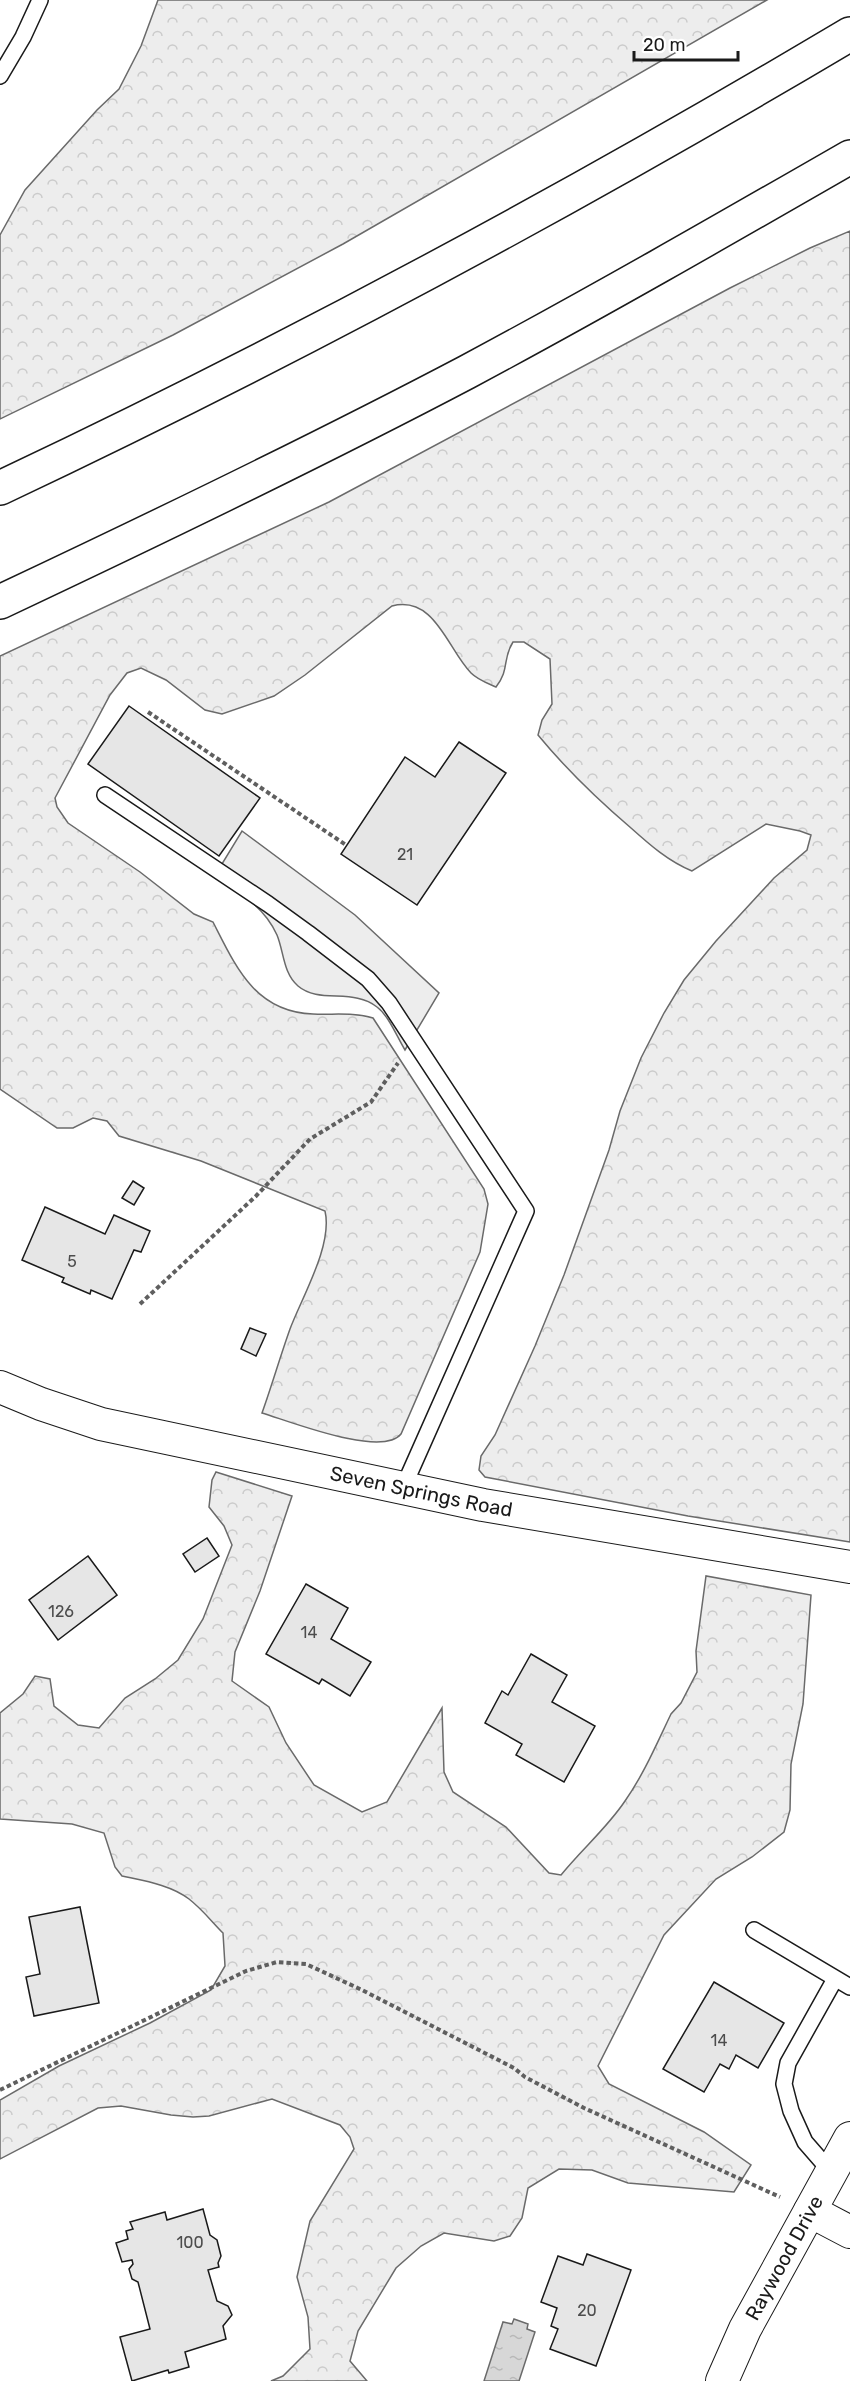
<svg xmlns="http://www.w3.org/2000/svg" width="850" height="2381" font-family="Rubik,sans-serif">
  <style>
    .forest { fill: url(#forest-crowns); stroke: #6a6a6a; stroke-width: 1.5 }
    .pitch { fill: #ededed; stroke: #6a6a6a; stroke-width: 1.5 }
    .water { fill: url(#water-ripples); stroke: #6a6a6a; stroke-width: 1.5 }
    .building { fill: #e6e6e6; stroke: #1a1a1a; stroke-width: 1.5 }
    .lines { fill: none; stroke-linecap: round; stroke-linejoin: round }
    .lane-casing { stroke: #1a1a1a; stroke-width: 18 }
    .street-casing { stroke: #1a1a1a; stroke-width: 34 }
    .highway-casing { stroke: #1a1a1a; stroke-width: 36 }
    .path { stroke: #5f5f5f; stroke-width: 4; stroke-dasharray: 4.5 3; stroke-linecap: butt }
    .lane { stroke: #fff; stroke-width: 15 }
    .street { stroke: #fff; stroke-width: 32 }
    .highway { stroke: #fff; stroke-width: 33 }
    .labels { text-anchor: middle; stroke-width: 4.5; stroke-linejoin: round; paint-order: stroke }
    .number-label { font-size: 16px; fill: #4d4d4d }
    .street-label { font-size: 20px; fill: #1a1a1a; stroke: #fff }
  </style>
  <defs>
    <pattern id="forest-crowns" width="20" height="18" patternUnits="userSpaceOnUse" patternTransform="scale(1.5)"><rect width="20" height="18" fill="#ededed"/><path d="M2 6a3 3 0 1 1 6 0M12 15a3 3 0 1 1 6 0" fill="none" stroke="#cbcbcb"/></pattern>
    <pattern id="water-ripples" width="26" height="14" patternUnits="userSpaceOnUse" patternTransform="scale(1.5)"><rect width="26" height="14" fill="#d7d7d7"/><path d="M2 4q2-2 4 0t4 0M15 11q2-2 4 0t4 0" fill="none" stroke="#b8b8b8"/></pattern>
  </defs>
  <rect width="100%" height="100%" fill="#fff"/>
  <g class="forest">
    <path d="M 158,0 L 767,0 L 343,244 L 173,335 L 0,419 L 0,235 L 25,190 L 97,110 L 119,89 L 141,46 Z"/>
    <path d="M 850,231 L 850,1542 L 688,1516 L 485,1477 L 479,1470 L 481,1456 L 495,1435 L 535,1346 L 564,1275 L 609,1150 L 620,1111 L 641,1058 L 664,1013 L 684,980 L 716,941 L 774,878 L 807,850 L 811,835 L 800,831 L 766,824 L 692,871 C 668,861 650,845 631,828 C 597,799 566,769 538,735 L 542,720 L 552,704 L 550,659 L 524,642 L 513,642 C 502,659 510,669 496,687 C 487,683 478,680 471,673 C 448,650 435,595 392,606 L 305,675 L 274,696 L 222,714 L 205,710 L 166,680 L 141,668 L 127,673 L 110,695 L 55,798 L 57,807 L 68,823 L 140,872 L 194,914 L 213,922 C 236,967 255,1012 313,1014 C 333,1015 354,1012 373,1018 L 484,1189 L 488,1204 L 480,1252 L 401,1434 C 382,1458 289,1421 262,1413 C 272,1385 280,1357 290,1329 C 302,1297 333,1245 325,1211 L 201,1161 L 119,1136 L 107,1121 L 93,1118 L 73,1128 L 57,1128 L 0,1089 L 0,656 L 329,502 L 730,288 L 810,248 Z"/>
    <path d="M 216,1472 L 292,1496 L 260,1591 L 235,1652 L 232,1681 L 269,1707 L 286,1743 L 314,1785 L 362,1812 L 387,1802 L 442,1708 L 444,1772 L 453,1792 L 506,1827 L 549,1873 L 561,1875 C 582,1849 607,1828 625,1801 C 644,1774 657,1743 671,1714 L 681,1703 L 697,1672 L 696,1651 L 706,1576 L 811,1595 L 803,1704 L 791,1764 L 790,1810 L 784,1832 L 752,1857 L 716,1879 L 664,1935 L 598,2066 L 609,2084 L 704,2132 L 751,2165 L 734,2192 L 628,2183 L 592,2170 L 559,2169 L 528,2188 L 522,2218 L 510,2236 L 494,2241 L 444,2233 L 421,2246 L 396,2268 L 358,2331 L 350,2361 L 367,2381 L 271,2381 L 283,2376 L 310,2349 L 308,2317 L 297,2277 L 310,2221 L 354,2149 L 350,2137 L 340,2125 L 272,2099 L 209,2116 L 193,2117 L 171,2115 L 121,2106 L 98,2108 L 0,2159 L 0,2100 L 59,2066 L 150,2023 L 211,1990 L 225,1966 L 223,1933 C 212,1922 202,1909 189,1899 C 171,1885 145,1881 122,1876 L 115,1867 L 104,1833 L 72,1824 L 0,1819 L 0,1713 L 23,1694 L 35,1676 L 50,1679 L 54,1706 L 78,1725 L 99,1728 L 125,1698 L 155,1679 L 178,1660 L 203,1619 L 232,1545 L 224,1526 L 209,1507 L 212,1480 Z"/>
  </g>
  <path class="pitch" d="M 242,831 L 355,915 L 439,993 L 405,1050 C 397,1037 389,1016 377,1007 C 354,988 319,1004 298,986 C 283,973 284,952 277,935 C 264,906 240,893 214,877 Z"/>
  <path class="water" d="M 514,2319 L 528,2324 L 527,2329 L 535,2332 L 519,2381 L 484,2381 L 503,2322 L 512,2324 Z"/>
  <g class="building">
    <path d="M 129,706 L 260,798 L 219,856 L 88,764 Z"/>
    <path d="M 459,742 L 506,773 L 417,905 L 341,854 L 405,757 L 435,777 Z"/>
    <path d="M 133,1181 L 144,1188 L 134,1205 L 122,1198 Z"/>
    <path d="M 45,1207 L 105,1234 L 114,1215 L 150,1231 L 141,1252 L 134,1250 L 112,1299 L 91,1290 L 90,1294 L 62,1282 L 64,1278 L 22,1260 Z"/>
    <path d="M 250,1328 L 266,1334 L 256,1356 L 241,1349 Z"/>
    <path d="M 207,1538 L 219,1556 L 195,1572 L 183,1554 Z"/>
    <path d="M 88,1556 L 117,1595 L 58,1640 L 29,1600 Z"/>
    <path d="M 306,1584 L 348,1608 L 331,1639 L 371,1662 L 350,1696 L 322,1679 L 319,1684 L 266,1654 Z"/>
    <path d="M 531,1654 L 567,1675 L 552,1702 L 595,1726 L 564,1782 L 516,1755 L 522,1744 L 485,1723 L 502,1691 L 508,1695 Z"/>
    <path d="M 80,1907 L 99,2003 L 34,2016 L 26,1977 L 40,1974 L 29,1917 Z"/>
    <path d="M 714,1982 L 784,2023 L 758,2068 L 736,2055 L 729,2069 L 720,2064 L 704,2092 L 663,2069 Z"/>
    <path d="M 203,2209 L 210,2235 L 217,2240 L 221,2256 L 218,2263 L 219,2267 L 208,2270 L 217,2301 L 228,2306 L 232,2315 L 223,2326 L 226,2339 L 185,2352 L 189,2367 L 169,2373 L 168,2370 L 132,2381 L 120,2337 L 150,2329 L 138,2282 L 132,2279 L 129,2269 L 133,2264 L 132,2260 L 122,2262 L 116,2243 L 128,2239 L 126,2231 L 133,2229 L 130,2222 L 165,2212 L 167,2220 Z"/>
    <path d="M 587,2254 L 631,2270 L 596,2366 L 550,2349 L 558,2329 L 551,2326 L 557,2308 L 541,2302 L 558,2256 L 583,2265 Z"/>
  </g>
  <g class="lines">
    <defs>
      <g id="lane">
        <path d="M 0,76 L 23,37 L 40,0"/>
        <path d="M 105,795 L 268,904 L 308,933 L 368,979 L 389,1003 L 526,1211 L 403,1488"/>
        <path d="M 754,1930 L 850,1987"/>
        <path d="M 832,2173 L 805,2142 L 791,2111 L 784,2084 L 788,2063 L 835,1979"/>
      </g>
      <g id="street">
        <path id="s1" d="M 0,1387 L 41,1404 L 101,1424 L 483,1505 L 850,1567"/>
        <path d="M 810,2211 L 850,2232"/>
        <path id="s2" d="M 722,2381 L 745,2329 L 850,2138"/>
      </g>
      <g id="highway">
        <path d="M 0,488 C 290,351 574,198 850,34"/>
        <path d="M 0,602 C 157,528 313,453 467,372 C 596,303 723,230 850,157"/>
      </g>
    </defs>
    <use href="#lane" class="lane-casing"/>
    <use href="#street" class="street-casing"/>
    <use href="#highway" class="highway-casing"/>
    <g class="path">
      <path d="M 148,712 L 346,845"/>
      <path d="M 140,1304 L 256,1196 L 310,1139 L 371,1102 L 398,1063"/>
      <path d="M 0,2090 L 246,1971 L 277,1962 L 306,1964 L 362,1990 L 514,2068 L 525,2077 L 584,2108 L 780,2197"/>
    </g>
    <use href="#lane" class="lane"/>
    <use href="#street" class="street"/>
    <use href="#highway" class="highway"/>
  </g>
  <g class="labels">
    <g class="number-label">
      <text x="405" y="860">21</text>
      <text x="72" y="1267">5</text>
      <text x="61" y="1617">126</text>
      <text x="309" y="1638">14</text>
      <text x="719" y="2046">14</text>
      <text x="190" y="2248">100</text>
      <text x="587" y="2316">20</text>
    </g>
    <g class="street-label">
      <text dy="7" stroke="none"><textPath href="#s1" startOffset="435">Seven Springs Road</textPath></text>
      <text dy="7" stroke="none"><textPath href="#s2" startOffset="138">Raywood Drive</textPath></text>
    </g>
  </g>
  <path d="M634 51v9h104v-9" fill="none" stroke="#1a1a1a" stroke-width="3"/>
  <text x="643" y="51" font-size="18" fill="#1a1a1a" stroke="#ffffff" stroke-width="4.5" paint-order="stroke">20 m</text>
</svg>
